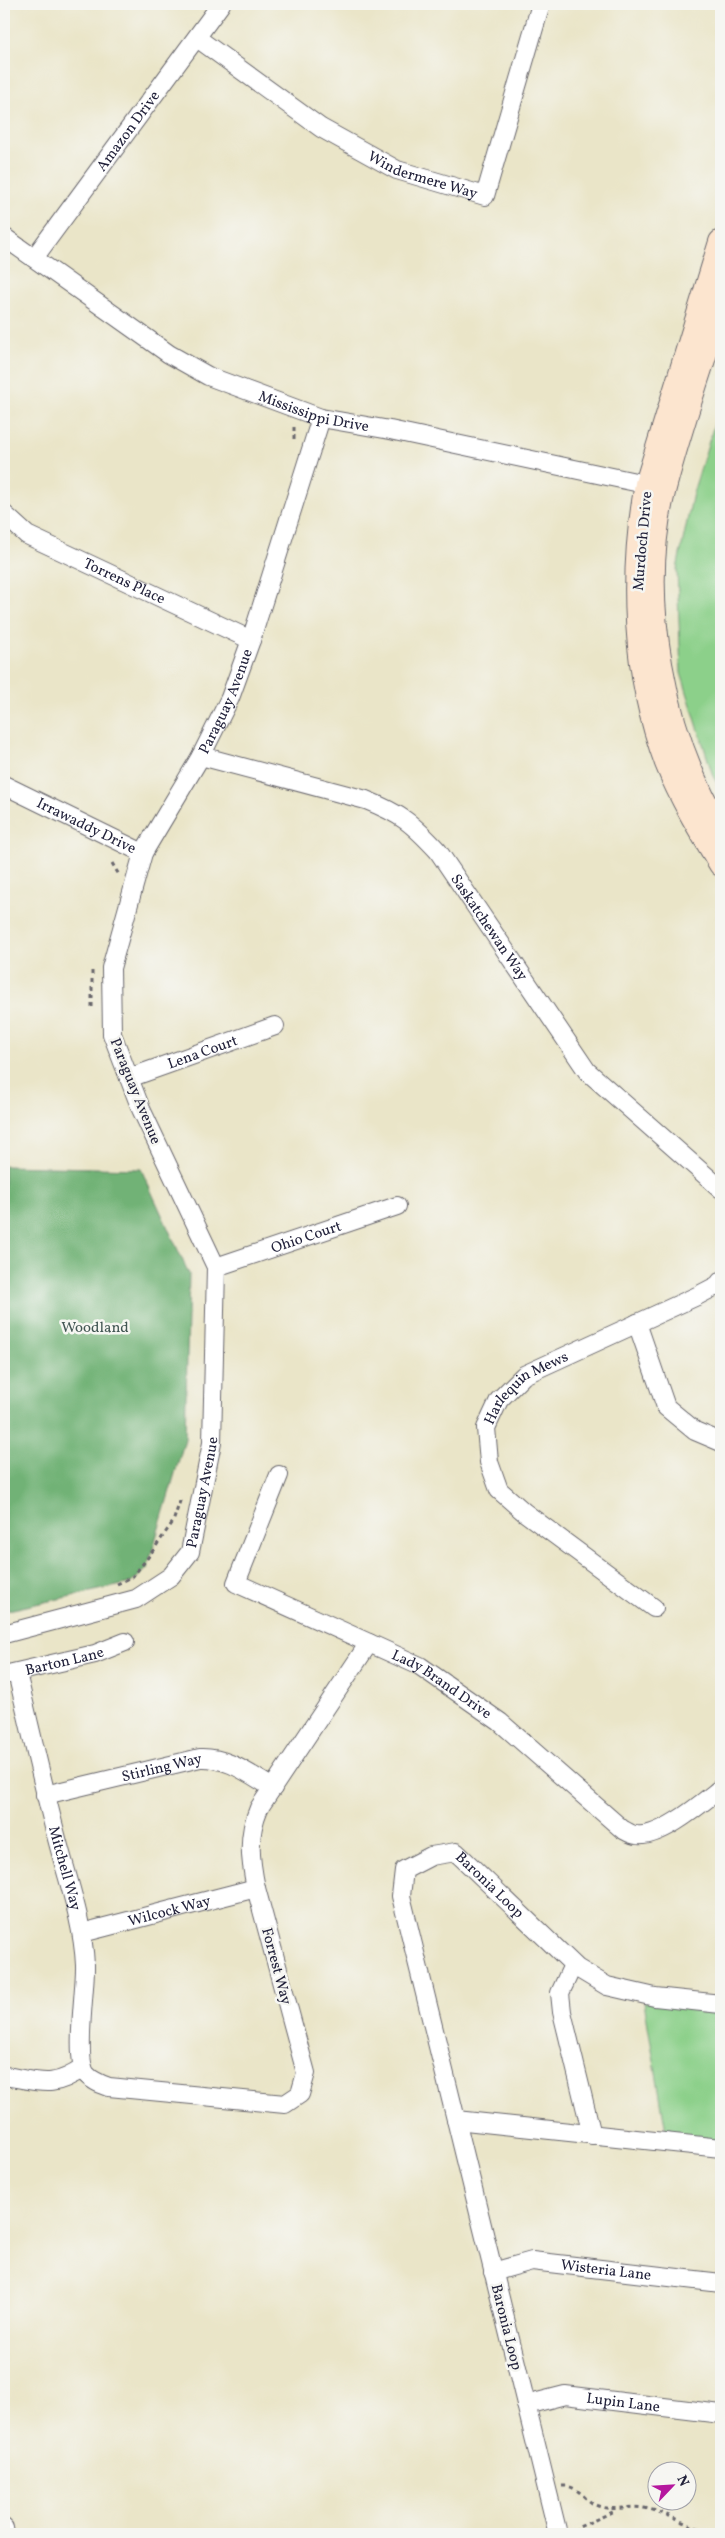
<svg xmlns="http://www.w3.org/2000/svg" width="725" height="2538" font-family="Vollkorn,serif">
  <style>
    .green { fill: #8cd08a; stroke: #577962 }
    .forest { fill: #71b276; stroke: #4a6a58 }
    .lines { fill: none; stroke-linecap: round; stroke-linejoin: round }
    .street-casing { stroke: #68666c; stroke-width: 20 }
    .secondary-casing { stroke: #68666c; stroke-width: 26 }
    .path { stroke: #68666c; stroke-width: 3; stroke-dasharray: 4 4; stroke-linecap: butt }
    .street { stroke: #fff; stroke-width: 18 }
    .secondary { stroke: #fce5cf; stroke-width: 24 }
    .labels { text-anchor: middle; stroke-width: 5; stroke-linejoin: round; paint-order: stroke }
    .street-label { font-size: 15px; fill: #22223b; stroke: #f6f6f2 }
    .park-label { font-size: 15px; fill: #425653; stroke: #f6f6f2 }
  </style>
  <rect width="100%" height="100%" fill="#f6f6f2"/>
  <filter id="ink" filterUnits="userSpaceOnUse"><feTurbulence type="fractalNoise" baseFrequency=".02" numOctaves="2"/><feDisplacementMap in="SourceGraphic" scale="10" xChannelSelector="R" yChannelSelector="G"/><feConvolveMatrix kernelMatrix="1 2 1 2 8 2 1 2 1" color-interpolation-filters="sRGB"/></filter>
  <filter id="wash" filterUnits="userSpaceOnUse"><feTurbulence type="fractalNoise" baseFrequency=".0096" numOctaves="4" result="noise"/><feDisplacementMap in="SourceGraphic" scale="20" xChannelSelector="R" yChannelSelector="G"/><feGaussianBlur stdDeviation="1.12" result="paint"/><feColorMatrix in="noise" values="0 0 0 0 0 0 0 0 0 0 0 0 0 0 0 0 0 1.4 0 .05"/><feComposite in="paint" operator="in"/></filter>
  <g filter="url(#wash)">
    <rect width="100%" height="100%" fill="#eae5c8"/>
    <g class="green">
      <path d="M 721,402 L 721,791 L 713,776 L 681,673 L 677,569 L 693,493 Z"/>
      <path d="M 644,2002 L 721,2010 L 721,2142 L 667,2137 Z"/>
    </g>
    <path class="forest" d="M 4,1166 L 141,1169 L 189,1274 L 185,1439 L 147,1569 L 131,1583 L 4,1611 Z"/>
  </g>
  <g filter="url(#ink)">
    <g class="lines">
      <defs>
        <g id="street">
          <path id="s1" d="M 197,38 L 321,128 L 397,170 L 485,196 L 541,4"/>
          <path id="s2" d="M 4,237 L 169,354 L 208,376 L 321,418 L 390,430 L 659,487"/>
          <path id="s3" d="M 34,258 L 221,4"/>
          <path id="s4" d="M 4,514 L 27,535 L 251,640"/>
          <path id="s5" d="M 201,756 L 366,800 C 401,814 412,823 438,851 L 587,1071 L 721,1189"/>
          <path id="s6" d="M 4,785 L 143,853"/>
          <path id="s7" d="M 129,1078 L 275,1026"/>
          <path id="s8" d="M 216,1267 L 397,1206"/>
          <path d="M 637,1323 L 666,1407 L 695,1431 L 721,1442"/>
          <path id="s9" d="M 279,1475 L 236,1583 L 420,1666 L 500,1722 L 622,1829 C 626,1831 632,1835 636,1835 C 660,1839 703,1802 721,1788"/>
          <path id="s10" d="M 654,1608 L 524,1512 L 499,1490 L 489,1462 L 486,1428 L 499,1400 L 524,1375 L 697,1296 L 718,1285 L 721,1281"/>
          <path id="s11" d="M 4,1634 L 136,1599 L 171,1576 L 190,1552 L 212,1443 L 216,1267 L 141,1109 L 112,1034 L 111,968 L 143,853 L 201,756 L 230,698 L 251,640 L 321,418"/>
          <path id="s12" d="M 17,1673 C 30,1727 42,1781 56,1835 C 67,1878 83,1921 85,1965 C 86,1987 74,2058 86,2074 C 92,2081 101,2084 109,2087 L 285,2104 L 300,2094 L 306,2073 L 256,1888 C 250,1859 247,1836 259,1808 L 369,1643"/>
          <path id="s13" d="M 4,1675 L 95,1654 L 125,1642"/>
          <path id="s14" d="M 45,1795 L 200,1758 C 228,1757 249,1774 273,1788"/>
          <path id="s15" d="M 82,1933 L 256,1888"/>
          <path d="M 573,1965 L 560,1993 L 562,2012 L 592,2135"/>
          <path d="M 4,2076 C 40,2081 51,2090 83,2068"/>
          <path d="M 456,2120 L 721,2148"/>
          <path id="s16" d="M 493,2272 L 532,2261 L 721,2283"/>
          <path id="s17" d="M 526,2405 L 565,2395 L 721,2414"/>
          <path d="M 4,2528 L 5,2534"/>
          <path id="s18" d="M 558,2534 L 401,1896 L 404,1870 L 431,1856 L 456,1852 L 577,1968 L 607,1986 L 655,1997 L 721,2004"/>
        </g>
        <g id="secondary">
          <path d="M 721,242 L 647,484 C 630,576 634,675 667,763 C 681,798 701,831 721,864"/>
          <path d="M 721,303 C 702,364 680,426 664,488 C 636,597 663,737 721,831"/>
        </g>
      </defs>
      <use href="#street" class="street-casing"/>
      <use href="#secondary" class="secondary-casing"/>
      <g class="path">
        <path d="M 294,427 L 294,443"/>
        <path d="M 112,863 L 119,875"/>
        <path d="M 92,971 L 92,1007"/>
        <path d="M 117,1584 L 132,1577 L 146,1560 L 173,1522 L 181,1498"/>
        <path d="M 562,2486 C 579,2485 584,2501 598,2506 C 614,2512 628,2505 644,2508 C 671,2513 693,2531 721,2534"/>
        <path d="M 574,2532 L 579,2527 L 615,2511"/>
      </g>
      <use href="#street" class="street"/>
      <use href="#secondary" class="secondary"/>
    </g>
  </g>
  <g class="labels">
    <g class="street-label">
      <text dy="5" stroke="none"><textPath href="#s3" startOffset="158">Amazon Drive</textPath></text>
      <text dy="5" stroke="none"><textPath href="#s1" startOffset="266">Windermere Way</textPath></text>
      <text dy="5" stroke="none"><textPath href="#s2" startOffset="359">Mississippi Drive</textPath></text>
      <text transform="translate(642 541) rotate(-85)" y="5">Murdoch Drive</text>
      <text dy="5" stroke="none"><textPath href="#s4" startOffset="139">Torrens Place</textPath></text>
      <text dy="5" stroke="none"><textPath href="#s11" startOffset="1110">Paraguay Avenue</textPath></text>
      <text dy="5" stroke="none"><textPath href="#s6" startOffset="92">Irrawaddy Drive</textPath></text>
      <text dy="5" stroke="none"><textPath href="#s5" startOffset="352">Saskatchewan Way</textPath></text>
      <text dy="5" stroke="none"><textPath href="#s7" startOffset="78">Lena Court</textPath></text>
      <text transform="translate(136 1091) rotate(68)" y="5">Paraguay Avenue</text>
      <text dy="5" stroke="none"><textPath href="#s8" startOffset="95">Ohio Court</textPath></text>
      <text dy="5" stroke="none"><textPath href="#s10" startOffset="318">Harlequin Mews</textPath></text>
      <text dy="5" stroke="none"><textPath href="#s11" startOffset="270">Paraguay Avenue</textPath></text>
      <text dy="5" stroke="none"><textPath href="#s13" startOffset="62">Barton Lane</textPath></text>
      <text dy="5" stroke="none"><textPath href="#s9" startOffset="346">Lady Brand Drive</textPath></text>
      <text dy="5" stroke="none"><textPath href="#s14" startOffset="120">Stirling Way</textPath></text>
      <text dy="5" stroke="none"><textPath href="#s12" startOffset="201">Mitchell Way</textPath></text>
      <text dy="5" stroke="none"><textPath href="#s18" startOffset="786">Baronia Loop</textPath></text>
      <text dy="5" stroke="none"><textPath href="#s15" startOffset="90">Wilcock Way</textPath></text>
      <text transform="translate(277 1966) rotate(75)" y="5">Forrest Way</text>
      <text dy="5" stroke="none"><textPath href="#s16" startOffset="115">Wisteria Lane</textPath></text>
      <text transform="translate(507 2327) rotate(76)" y="5">Baronia Loop</text>
      <text dy="5" stroke="none"><textPath href="#s17" startOffset="99">Lupin Lane</textPath></text>
    </g>
    <g class="park-label">
      <text x="95" y="1332">Woodland</text>
    </g>
  </g>
  <rect width="725" height="2538" fill="none" stroke="#f6f6f2" stroke-width="20"/>
  <g transform="translate(672 2486) rotate(65)"><circle r="24" fill="#f6f6f2" stroke="#a1a1a9"/>
  <path d="M0-4L9 19L0 12L-9 19Z" fill="#b5179e"/>
  <text y="-8" font-size="14" font-weight="bold" text-anchor="middle" fill="#22223b">N</text>
  </g>
</svg>
